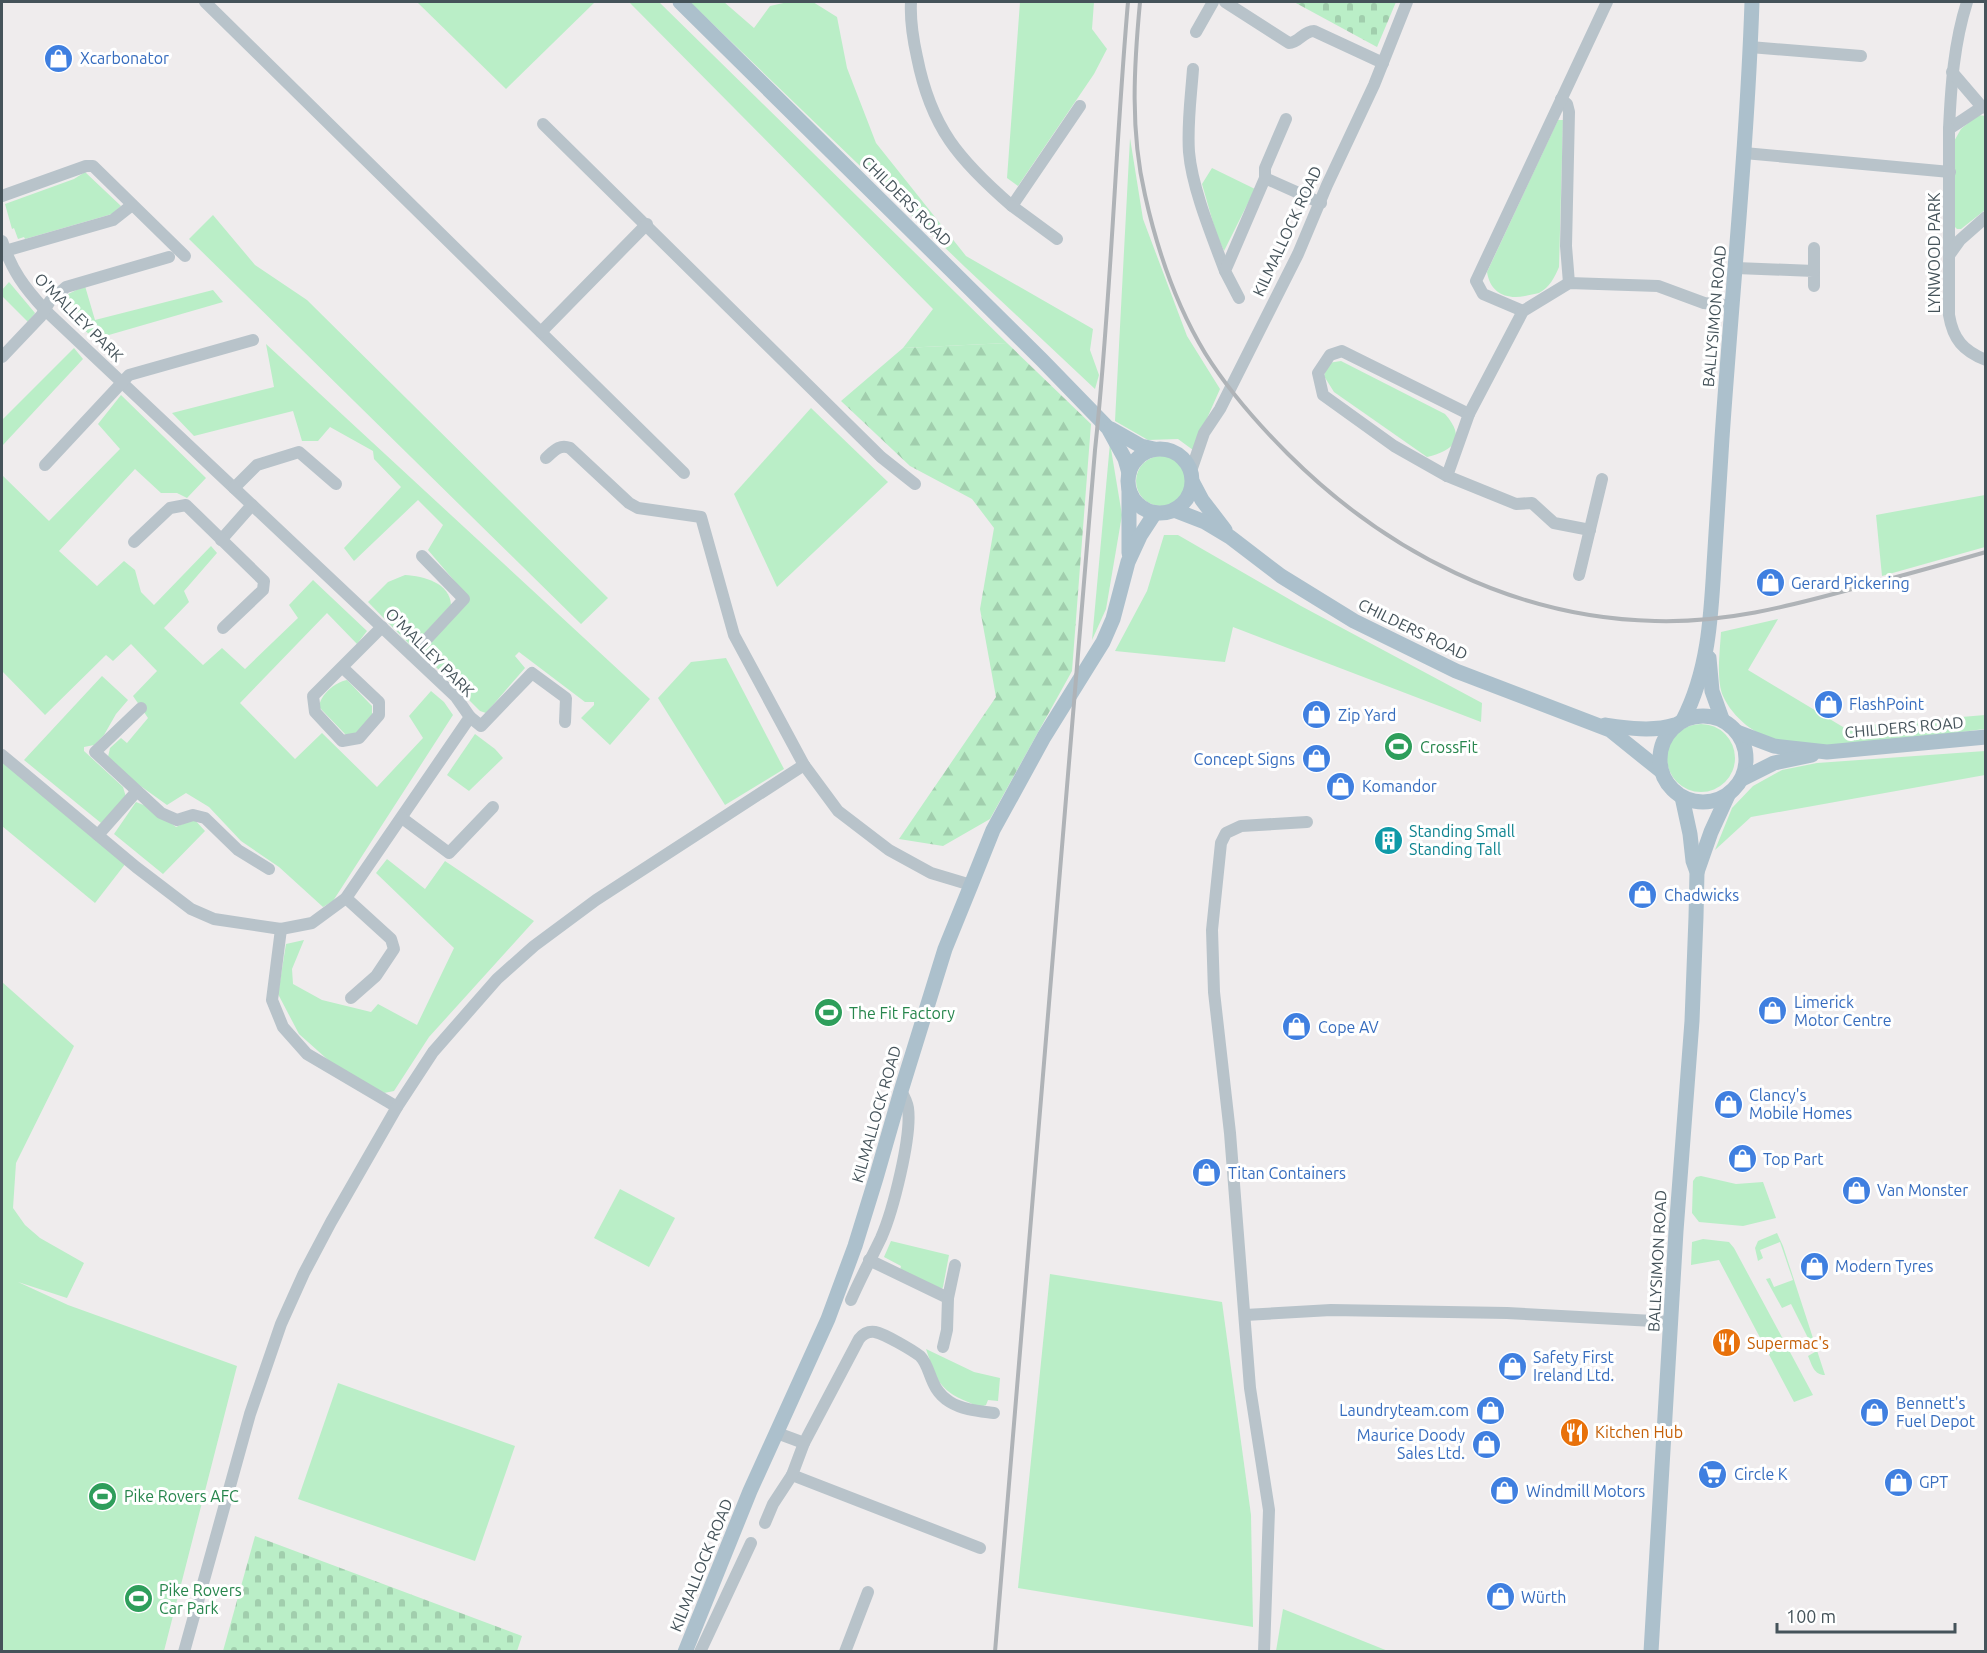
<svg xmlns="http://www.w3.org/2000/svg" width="1987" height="1653" font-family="Ubuntu,sans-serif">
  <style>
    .grass { fill: #baeec7 }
    .forest { fill: url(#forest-firs) }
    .cemetery { fill: url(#cemetery-stones) }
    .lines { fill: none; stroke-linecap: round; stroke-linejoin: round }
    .minor { stroke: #b8c3ca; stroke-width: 12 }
    .major { stroke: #acc0cc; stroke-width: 15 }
    .rail { stroke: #afb3b7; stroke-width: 4 }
    .labels { text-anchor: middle; stroke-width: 6; stroke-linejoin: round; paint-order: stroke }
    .shop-label { font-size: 16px; fill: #366cbe; stroke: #fff; text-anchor: start }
    .street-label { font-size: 16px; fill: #45535a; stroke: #fff }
    .leisure-label { font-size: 16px; fill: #27864d; stroke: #fff; text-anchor: start }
    .culture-label { font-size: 16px; fill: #0d838f; stroke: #fff; text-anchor: start }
    .food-label { font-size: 16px; fill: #c56008; stroke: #fff; text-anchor: start }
  </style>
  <defs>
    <pattern id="forest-firs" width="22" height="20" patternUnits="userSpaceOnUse" patternTransform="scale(1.5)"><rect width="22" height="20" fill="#baeec7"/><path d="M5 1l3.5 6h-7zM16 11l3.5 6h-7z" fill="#a1cead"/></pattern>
    <pattern id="cemetery-stones" width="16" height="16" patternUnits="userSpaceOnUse" patternTransform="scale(1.5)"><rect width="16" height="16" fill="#baeec7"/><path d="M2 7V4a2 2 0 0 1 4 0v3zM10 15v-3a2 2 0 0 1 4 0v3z" fill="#a1cead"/></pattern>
  </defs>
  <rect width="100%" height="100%" fill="#efeced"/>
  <g class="grass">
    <path d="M 417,2 L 595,2 L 506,89 Z"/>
    <path d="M 629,2 L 659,2 L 1007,343 L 903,348 L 933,309 Z"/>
    <path d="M 690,2 L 724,2 L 754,28 L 770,6 L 788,2 L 813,2 L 837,17 L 847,68 L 876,143 L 966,256 L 1093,329 L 1090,350 L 1099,375 L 1095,389 L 965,267 Z"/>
    <path d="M 1020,2 L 1094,2 L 1092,29 L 1107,49 L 1094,74 L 1018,186 L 1007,178 Z"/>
    <path d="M 1978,115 L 1986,116 L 1985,210 L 1961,229 L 1957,229 L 1954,226 L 1953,143 L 1961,129 Z"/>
    <path d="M 1558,120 L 1563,120 L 1559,267 C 1555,277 1549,288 1539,293 C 1535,294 1529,295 1525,296 C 1505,300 1490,292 1487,272 Z"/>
    <path d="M 1130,138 L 1143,219 L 1187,336 L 1220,389 L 1193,450 L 1178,439 L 1148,440 L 1115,421 Z"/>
    <path d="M 1212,168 L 1255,189 L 1224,251 L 1216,233 L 1202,184 Z"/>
    <path d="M 85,172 L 121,206 L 112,214 L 25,239 L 24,237 L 18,239 L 14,228 L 12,229 L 5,204 L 74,179 Z"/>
    <path d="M 213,215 L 255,265 L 307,300 L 608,598 L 581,624 L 189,239 Z"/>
    <path d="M 9,282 L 35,313 L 28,322 L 2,296 L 2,290 Z"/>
    <path d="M 85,286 L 95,320 L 213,290 L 223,302 L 95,339 L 83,329 L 76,307 L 64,296 Z"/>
    <path d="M 266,344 L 650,699 L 610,745 L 581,718 L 594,705 L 594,702 L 585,702 L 519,652 L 515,656 L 525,668 L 486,713 L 480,711 L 423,654 L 426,645 L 469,598 L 428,550 L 443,525 L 418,500 L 354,561 L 344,548 L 401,487 L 374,459 L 373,451 L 330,427 L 318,441 L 302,441 L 293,411 L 194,436 L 172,413 L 274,387 Z"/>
    <path d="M 74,348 L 83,359 L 2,446 L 2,420 Z"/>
    <path d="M 1341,361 L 1445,414 C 1466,438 1455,450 1427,457 L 1334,392 L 1324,376 L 1328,363 Z"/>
    <path d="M 121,395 L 206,478 L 187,498 L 177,493 L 161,493 L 135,469 L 59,551 L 97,586 L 124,561 L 135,570 L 141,592 L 154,605 L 211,546 L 217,553 L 184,591 L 189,602 L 164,628 L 203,665 L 222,648 L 245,669 L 298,618 L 289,605 L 313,580 L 367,631 L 357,644 L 327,613 L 240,703 L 295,759 L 322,733 L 377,787 L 423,738 L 409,716 L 431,691 L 444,702 L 453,715 L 333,901 L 323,907 L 279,867 L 241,841 L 209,807 L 186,793 L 167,805 L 121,772 L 108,757 L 110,748 L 121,738 L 127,743 L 148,718 L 133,696 L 157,671 L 131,644 L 113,661 L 106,655 L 45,715 L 2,671 L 2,475 L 49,521 L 120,449 L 98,424 Z"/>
    <path d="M 811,408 L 888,482 L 777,587 L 734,494 Z"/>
    <path d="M 1110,443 L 1122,515 L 1106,609 L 1092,640 Z"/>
    <circle cx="1161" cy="481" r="25"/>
    <path d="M 1985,495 L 1985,547 L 1882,576 L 1876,515 Z"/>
    <path d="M 1164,535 L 1178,535 L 1301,606 L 1482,703 L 1481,722 L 1233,627 L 1225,662 L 1115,651 L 1147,591 Z"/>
    <path d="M 405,575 C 424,576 450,583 451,605 L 412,647 L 368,602 L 388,582 Z"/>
    <path d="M 1778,619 L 1748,670 L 1843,727 L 1985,715 L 1985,729 C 1925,736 1837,754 1779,741 C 1756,736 1733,718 1723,696 C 1716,680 1720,650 1721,632 Z"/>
    <path d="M 726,658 L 784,769 L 725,805 L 658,698 L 691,662 Z"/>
    <path d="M 102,676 L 128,700 L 116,714 L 104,735 L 94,745 L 84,747 L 84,751 L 123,787 L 126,797 L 101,823 L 24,760 Z"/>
    <path d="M 347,680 L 372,706 L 372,716 L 356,735 L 346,735 L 319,707 C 320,695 335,682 347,680 Z"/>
    <circle cx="1701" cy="758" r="34"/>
    <path d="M 475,734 L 495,749 L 503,758 L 469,791 L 447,775 Z"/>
    <path d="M 1985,751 L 1985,775 L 1751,817 L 1715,850 L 1732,808 L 1753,786 L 1782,770 L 1817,763 Z"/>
    <path d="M 2,761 L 126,863 L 95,903 L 2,826 Z"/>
    <path d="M 136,802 L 151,808 L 176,827 L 194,819 L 205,831 L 163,874 L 114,834 Z"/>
    <path d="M 387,859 L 425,889 L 445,861 L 534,921 L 429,1037 L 394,1091 L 384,1093 L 336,1067 L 299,1034 L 278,994 L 286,944 L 304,940 L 292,969 L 293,984 L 322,1000 L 371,1012 L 378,1004 L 417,1025 L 454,948 L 376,873 Z"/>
    <path d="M 2,982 L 74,1046 L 16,1163 L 13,1208 L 25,1225 L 40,1238 L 84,1263 L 67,1298 L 18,1282 L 68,1305 L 237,1366 L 164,1651 L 2,1651 Z"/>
    <path d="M 1701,1176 L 1736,1184 L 1763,1182 L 1776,1218 L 1743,1226 L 1699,1222 L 1692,1213 L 1693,1181 L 1696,1177 Z"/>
    <path d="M 620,1189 L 675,1218 L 649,1267 L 594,1238 Z"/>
    <path d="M 1777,1233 L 1783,1246 L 1825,1375 C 1814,1375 1812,1365 1808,1356 L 1815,1352 L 1791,1304 L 1782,1308 L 1766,1279 L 1770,1278 L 1774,1287 L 1793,1280 L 1780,1242 L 1760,1250 L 1763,1258 L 1758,1261 L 1755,1248 L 1758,1241 Z"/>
    <path d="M 1703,1239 L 1729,1242 L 1734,1248 L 1813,1395 L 1794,1402 L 1719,1260 L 1691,1265 L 1692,1242 Z"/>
    <path d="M 891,1241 L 949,1255 L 943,1287 L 942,1289 L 900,1270 L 901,1266 L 884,1257 Z"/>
    <path d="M 1050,1274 L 1222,1302 L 1251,1515 L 1253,1627 L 1018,1588 Z"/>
    <path d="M 926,1349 L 974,1372 L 1000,1378 L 998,1401 L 988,1400 L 986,1405 C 979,1408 975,1405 968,1402 C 938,1390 936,1378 926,1349 Z"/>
    <path d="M 338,1383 L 515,1446 L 475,1561 L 298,1499 Z"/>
    <path d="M 1283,1609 L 1388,1651 L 1276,1651 Z"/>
  </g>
  <path class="forest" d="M 1007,343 L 1091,424 L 1072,671 L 990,819 L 943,846 L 899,839 L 996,697 L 980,609 L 994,528 L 972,499 L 910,466 L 841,401 L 903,348 Z"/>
  <g class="cemetery">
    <path d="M 1294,2 L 1396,2 L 1377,47 Z"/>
    <path d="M 255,1536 L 522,1636 L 517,1651 L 223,1651 Z"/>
  </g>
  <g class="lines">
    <g class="minor">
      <path d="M 205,2 L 684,473"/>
      <path d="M 911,2 C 910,20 913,39 917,57 C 931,128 959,160 1012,206 L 1080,106"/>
      <path d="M 1225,2 L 1289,43 C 1299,43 1303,31 1314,31 L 1383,63"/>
      <path d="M 1967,2 C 1954,43 1951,85 1949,129 L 1982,107 L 1986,108"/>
      <path d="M 1196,32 L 1213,2"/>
      <path d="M 1750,47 L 1861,56"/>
      <path d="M 1193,69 C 1191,97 1187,124 1189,152 C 1192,188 1212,236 1225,271"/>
      <path d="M 1952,72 L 1982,107"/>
      <path d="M 1561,99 L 1567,104 L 1569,112 L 1566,246 L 1569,283"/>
      <path d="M 543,124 L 881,457 L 915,484"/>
      <path d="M 1949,129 L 1949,315 C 1953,339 1963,351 1986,360"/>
      <path d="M 1744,153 L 1950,172"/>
      <path d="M 1265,178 L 1321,203"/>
      <path d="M 2,196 L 86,166 L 93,166 L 185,256"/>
      <path d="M 1012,206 L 1057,239"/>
      <path d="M 2,241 C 12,271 24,287 45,310 L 456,697 L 470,717 L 346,898 L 312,923 L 281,929 L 214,919 L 191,909 L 136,867 L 2,755"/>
      <path d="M 5,251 L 113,220 L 132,205"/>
      <path d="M 1950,254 L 1960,240 L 1986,217"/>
      <path d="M 1736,268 L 1814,271 L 1814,286"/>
      <path d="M 1814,271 L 1814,248"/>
      <path d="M 1239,298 L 1225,271 L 1265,178 L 1265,168 L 1286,119"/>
      <path d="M 1523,311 L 1483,294 L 1476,281 L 1607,2"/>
      <path d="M 541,332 L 647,224"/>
      <path d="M 2,357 L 41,316 L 50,301 L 66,287 L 169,257"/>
      <path d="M 1469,414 L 1342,351 L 1330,355 L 1318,373 L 1323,395 L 1394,446 L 1447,476 L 1516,504 L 1532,503 L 1554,523 L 1590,530"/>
      <path d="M 546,458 C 554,451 559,444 570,448 L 629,503 L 638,508 L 701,517 L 734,635 L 804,765 L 838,811 L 889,850 L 931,873 L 971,885"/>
      <path d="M 45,465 L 129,375 L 253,340"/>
      <path d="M 1191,471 L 1204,433 L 1220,409 L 1298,254 L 1327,185 L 1374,85 L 1407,2"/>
      <path d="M 1447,476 L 1469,414 L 1523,311 L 1569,283 L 1658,286 L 1704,303 L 1731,306"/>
      <path d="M 234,488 L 257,465 L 299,452 L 336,484"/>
      <path d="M 221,540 L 252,505"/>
      <path d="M 134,542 L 170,508 L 186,505 L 264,581 L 263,590 L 223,628"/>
      <path d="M 1579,575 L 1602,479"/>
      <path d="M 412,655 L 464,599 L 422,556"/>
      <path d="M 342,667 L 379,702 L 379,715 L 359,738 L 342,741 L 315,712 L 313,696 L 382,627"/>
      <path d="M 141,708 L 95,752 L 161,813 L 177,820 L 193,815 L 205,818 L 238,850 L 269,869"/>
      <path d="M 470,717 L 481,726 L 532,673 L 566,698 L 565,722"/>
      <path d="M 402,818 L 449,853 L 493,807"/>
      <path d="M 98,835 L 137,791"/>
      <path d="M 346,898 L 391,939 L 394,949 L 376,976 L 351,998"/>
      <path d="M 281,929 L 272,1000 L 283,1027 L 307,1054 L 397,1107"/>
      <path d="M 869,1260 L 948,1298"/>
      <path d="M 851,1300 C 860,1279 871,1259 881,1238 C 893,1211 912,1136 908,1108 C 907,1102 904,1096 901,1091"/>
      <path d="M 1245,1315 L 1331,1310 L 1507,1313 L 1672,1322"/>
      <path d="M 943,1347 L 947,1330 L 948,1298 L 955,1265"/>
      <path d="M 777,1433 L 804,1443 L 859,1339 C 863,1334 868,1331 875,1332 C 885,1334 912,1350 920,1356 C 932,1368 928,1388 950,1402 C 963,1410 979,1411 994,1413"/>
      <path d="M 792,1475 L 980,1548"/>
      <path d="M 765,1523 L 773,1504 L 792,1475 L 804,1443"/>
      <path d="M 184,1652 L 250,1414 L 281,1324 L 304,1273 L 331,1222 L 397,1107 L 433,1052 L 497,979 L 534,946 L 596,900 L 804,765"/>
      <path d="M 700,1652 L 751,1543"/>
      <path d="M 845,1652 L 868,1592"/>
      <path d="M 1264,1652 L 1269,1510 L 1250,1388 L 1230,1133 L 1214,992 L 1212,930 L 1221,843 L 1226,833 L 1241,826 L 1307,822"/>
    </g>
    <g class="major">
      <path d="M 680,2 L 1042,360 L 1108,428 L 1125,459 L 1129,473"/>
      <path d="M 1111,429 L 1141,446 L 1154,449"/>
      <circle cx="1160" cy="481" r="32"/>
      <path d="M 1193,483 L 1202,500 L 1225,530"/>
      <path d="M 1174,510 L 1205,522 L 1230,537 L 1281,576 L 1354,621 L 1456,671 L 1610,730 L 1661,771"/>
      <path d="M 1129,553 L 1129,490"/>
      <path d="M 1709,658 L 1712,691 L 1722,719"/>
      <circle cx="1703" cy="759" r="43"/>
      <path d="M 1683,720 C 1708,672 1711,618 1714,565 C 1717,523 1719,480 1722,438 C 1732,292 1747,147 1752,2"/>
      <path d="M 1605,725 C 1626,728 1653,732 1675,725"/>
      <path d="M 1737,732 L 1774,746 L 1827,752 L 1986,737"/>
      <path d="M 1742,779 L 1774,763 L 1812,755"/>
      <path d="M 1697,872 L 1711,832 L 1728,795"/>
      <path d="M 685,1652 L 750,1491 L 828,1319 L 855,1246 L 876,1178 L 901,1091 L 945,949 L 971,885 L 993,830 L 1044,737 L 1103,642 L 1113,619 L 1128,562 L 1140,536 L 1155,513"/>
      <path d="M 1651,1652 L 1676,1231 L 1692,1021 L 1696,917 L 1697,872 L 1693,861 L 1690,834 L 1682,797"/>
    </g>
    <g class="rail">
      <path d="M 1140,2 C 1134,66 1130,131 1145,195 C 1157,249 1176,305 1205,353 C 1228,390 1257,423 1288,454 C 1386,552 1515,618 1655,621 C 1725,623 1786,607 1852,589 C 1897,577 1941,565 1986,552"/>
      <path d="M 995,1652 L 1095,450 C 1111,301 1115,151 1128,2"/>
    </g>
  </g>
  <defs>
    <symbol id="shop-disc" viewBox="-11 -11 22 22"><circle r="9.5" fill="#3f7fe0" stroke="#fff"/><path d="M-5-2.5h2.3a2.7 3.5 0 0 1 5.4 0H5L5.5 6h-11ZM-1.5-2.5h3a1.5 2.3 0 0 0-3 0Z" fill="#fff"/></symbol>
    <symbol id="stadium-disc" viewBox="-11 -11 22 22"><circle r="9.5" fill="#2e9e5b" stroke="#fff"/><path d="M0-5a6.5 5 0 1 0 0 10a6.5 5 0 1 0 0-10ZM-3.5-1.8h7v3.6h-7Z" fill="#fff"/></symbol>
    <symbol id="building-disc" viewBox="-11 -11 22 22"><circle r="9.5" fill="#0f9aa8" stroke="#fff"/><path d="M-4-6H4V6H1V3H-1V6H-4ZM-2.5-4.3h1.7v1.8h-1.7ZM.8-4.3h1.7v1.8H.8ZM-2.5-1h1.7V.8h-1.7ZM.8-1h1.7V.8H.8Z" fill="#fff"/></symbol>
    <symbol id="restaurant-disc" viewBox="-11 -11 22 22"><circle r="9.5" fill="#e8710a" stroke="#fff"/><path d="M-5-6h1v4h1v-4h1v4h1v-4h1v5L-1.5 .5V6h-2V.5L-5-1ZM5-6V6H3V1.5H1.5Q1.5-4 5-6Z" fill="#fff"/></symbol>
    <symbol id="supermarket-disc" viewBox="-11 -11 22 22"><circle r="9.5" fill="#3f7fe0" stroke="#fff"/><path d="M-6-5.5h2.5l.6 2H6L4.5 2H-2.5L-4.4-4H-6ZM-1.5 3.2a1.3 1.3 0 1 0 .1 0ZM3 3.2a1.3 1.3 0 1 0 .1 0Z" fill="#fff"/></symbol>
  </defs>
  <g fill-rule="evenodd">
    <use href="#shop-disc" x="42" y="42" width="33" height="33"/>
    <use href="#shop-disc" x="1754" y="566" width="33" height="33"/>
    <use href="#shop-disc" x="1812" y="688" width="33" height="33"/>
    <use href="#shop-disc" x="1300" y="698" width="33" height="33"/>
    <use href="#stadium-disc" x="1382" y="730" width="33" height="33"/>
    <use href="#shop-disc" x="1300" y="742" width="33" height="33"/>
    <use href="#shop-disc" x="1324" y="770" width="33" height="33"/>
    <use href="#building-disc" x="1372" y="824" width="33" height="33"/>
    <use href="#shop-disc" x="1626" y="878" width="33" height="33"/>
    <use href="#shop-disc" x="1756" y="994" width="33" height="33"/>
    <use href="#stadium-disc" x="812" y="996" width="33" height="33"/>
    <use href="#shop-disc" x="1280" y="1010" width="33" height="33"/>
    <use href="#shop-disc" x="1712" y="1088" width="33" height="33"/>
    <use href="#shop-disc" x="1726" y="1142" width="33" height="33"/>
    <use href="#shop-disc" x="1190" y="1156" width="33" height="33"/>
    <use href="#shop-disc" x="1840" y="1174" width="33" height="33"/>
    <use href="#shop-disc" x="1798" y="1250" width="33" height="33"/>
    <use href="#restaurant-disc" x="1710" y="1326" width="33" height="33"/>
    <use href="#shop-disc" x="1496" y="1350" width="33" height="33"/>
    <use href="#shop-disc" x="1474" y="1394" width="33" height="33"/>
    <use href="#shop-disc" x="1858" y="1396" width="33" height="33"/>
    <use href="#restaurant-disc" x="1558" y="1416" width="33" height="33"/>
    <use href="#shop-disc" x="1470" y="1428" width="33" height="33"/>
    <use href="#supermarket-disc" x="1696" y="1458" width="33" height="33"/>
    <use href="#shop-disc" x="1882" y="1466" width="33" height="33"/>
    <use href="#shop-disc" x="1488" y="1474" width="33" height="33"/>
    <use href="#stadium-disc" x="86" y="1480" width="33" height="33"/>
    <use href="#shop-disc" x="1484" y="1580" width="33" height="33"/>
    <use href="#stadium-disc" x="122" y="1582" width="33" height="33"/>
  </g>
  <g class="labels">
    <g class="shop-label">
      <text x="80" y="64">Xcarbonator</text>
      <text x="1791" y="589">Gerard Pickering</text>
      <text x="1849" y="710">FlashPoint</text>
      <text x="1338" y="721">Zip Yard</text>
      <text x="1295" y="765" text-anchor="end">Concept Signs</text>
      <text x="1362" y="792">Komandor</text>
      <text x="1664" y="901">Chadwicks</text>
      <text x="1794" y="1008">Limerick<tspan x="1794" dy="18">Motor Centre</tspan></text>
      <text x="1318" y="1033">Cope AV</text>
      <text x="1749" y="1101">Clancy's<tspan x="1749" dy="18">Mobile Homes</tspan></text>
      <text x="1763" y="1165">Top Part</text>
      <text x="1228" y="1179">Titan Containers</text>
      <text x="1877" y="1196">Van Monster</text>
      <text x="1835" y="1272">Modern Tyres</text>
      <text x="1533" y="1363">Safety First<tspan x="1533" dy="18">Ireland Ltd.</tspan></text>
      <text x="1896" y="1409">Bennett's<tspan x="1896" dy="18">Fuel Depot</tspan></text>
      <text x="1469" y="1416" text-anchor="end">Laundryteam.com</text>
      <text x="1465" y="1441" text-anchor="end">Maurice Doody<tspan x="1465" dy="18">Sales Ltd.</tspan></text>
      <text x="1734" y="1480">Circle K</text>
      <text x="1919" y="1488">GPT</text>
      <text x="1526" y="1497">Windmill Motors</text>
      <text x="1521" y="1603">Würth</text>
    </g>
    <g class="street-label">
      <text transform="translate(907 201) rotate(45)" y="6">CHILDERS ROAD</text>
      <text transform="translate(1287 231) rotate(-65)" y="6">KILMALLOCK ROAD</text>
      <text transform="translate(1934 253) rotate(-90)" y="6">LYNWOOD PARK</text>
      <text transform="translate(1714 316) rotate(-85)" y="6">BALLYSIMON ROAD</text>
      <text transform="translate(79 317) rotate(45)" y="6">O'MALLEY PARK</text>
      <text transform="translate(1413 629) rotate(26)" y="6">CHILDERS ROAD</text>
      <text transform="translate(430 652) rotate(45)" y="6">O'MALLEY PARK</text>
      <text transform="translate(1904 727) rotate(-5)" y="6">CHILDERS ROAD</text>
      <text transform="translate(876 1114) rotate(-74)" y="6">KILMALLOCK ROAD</text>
      <text transform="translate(1657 1261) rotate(-87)" y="6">BALLYSIMON ROAD</text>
      <text transform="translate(701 1565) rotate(-68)" y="6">KILMALLOCK ROAD</text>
    </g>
    <g class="leisure-label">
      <text x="1420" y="753">CrossFit</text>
      <text x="849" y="1019">The Fit Factory</text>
      <text x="124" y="1502">Pike Rovers AFC</text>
      <text x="159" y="1596">Pike Rovers<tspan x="159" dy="18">Car Park</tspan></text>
    </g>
    <g class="culture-label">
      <text x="1409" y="837">Standing Small<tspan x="1409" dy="18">Standing Tall</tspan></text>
    </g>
    <g class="food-label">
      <text x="1747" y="1349">Supermac's</text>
      <text x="1595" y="1438">Kitchen Hub</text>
    </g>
  </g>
  <rect width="1987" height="1653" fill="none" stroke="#45535a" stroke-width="6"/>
  <path d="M1777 1623v9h178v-9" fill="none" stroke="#45535a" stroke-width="3"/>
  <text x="1786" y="1623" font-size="18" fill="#45535a" stroke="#ffffff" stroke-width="4.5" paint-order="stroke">100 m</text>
</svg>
